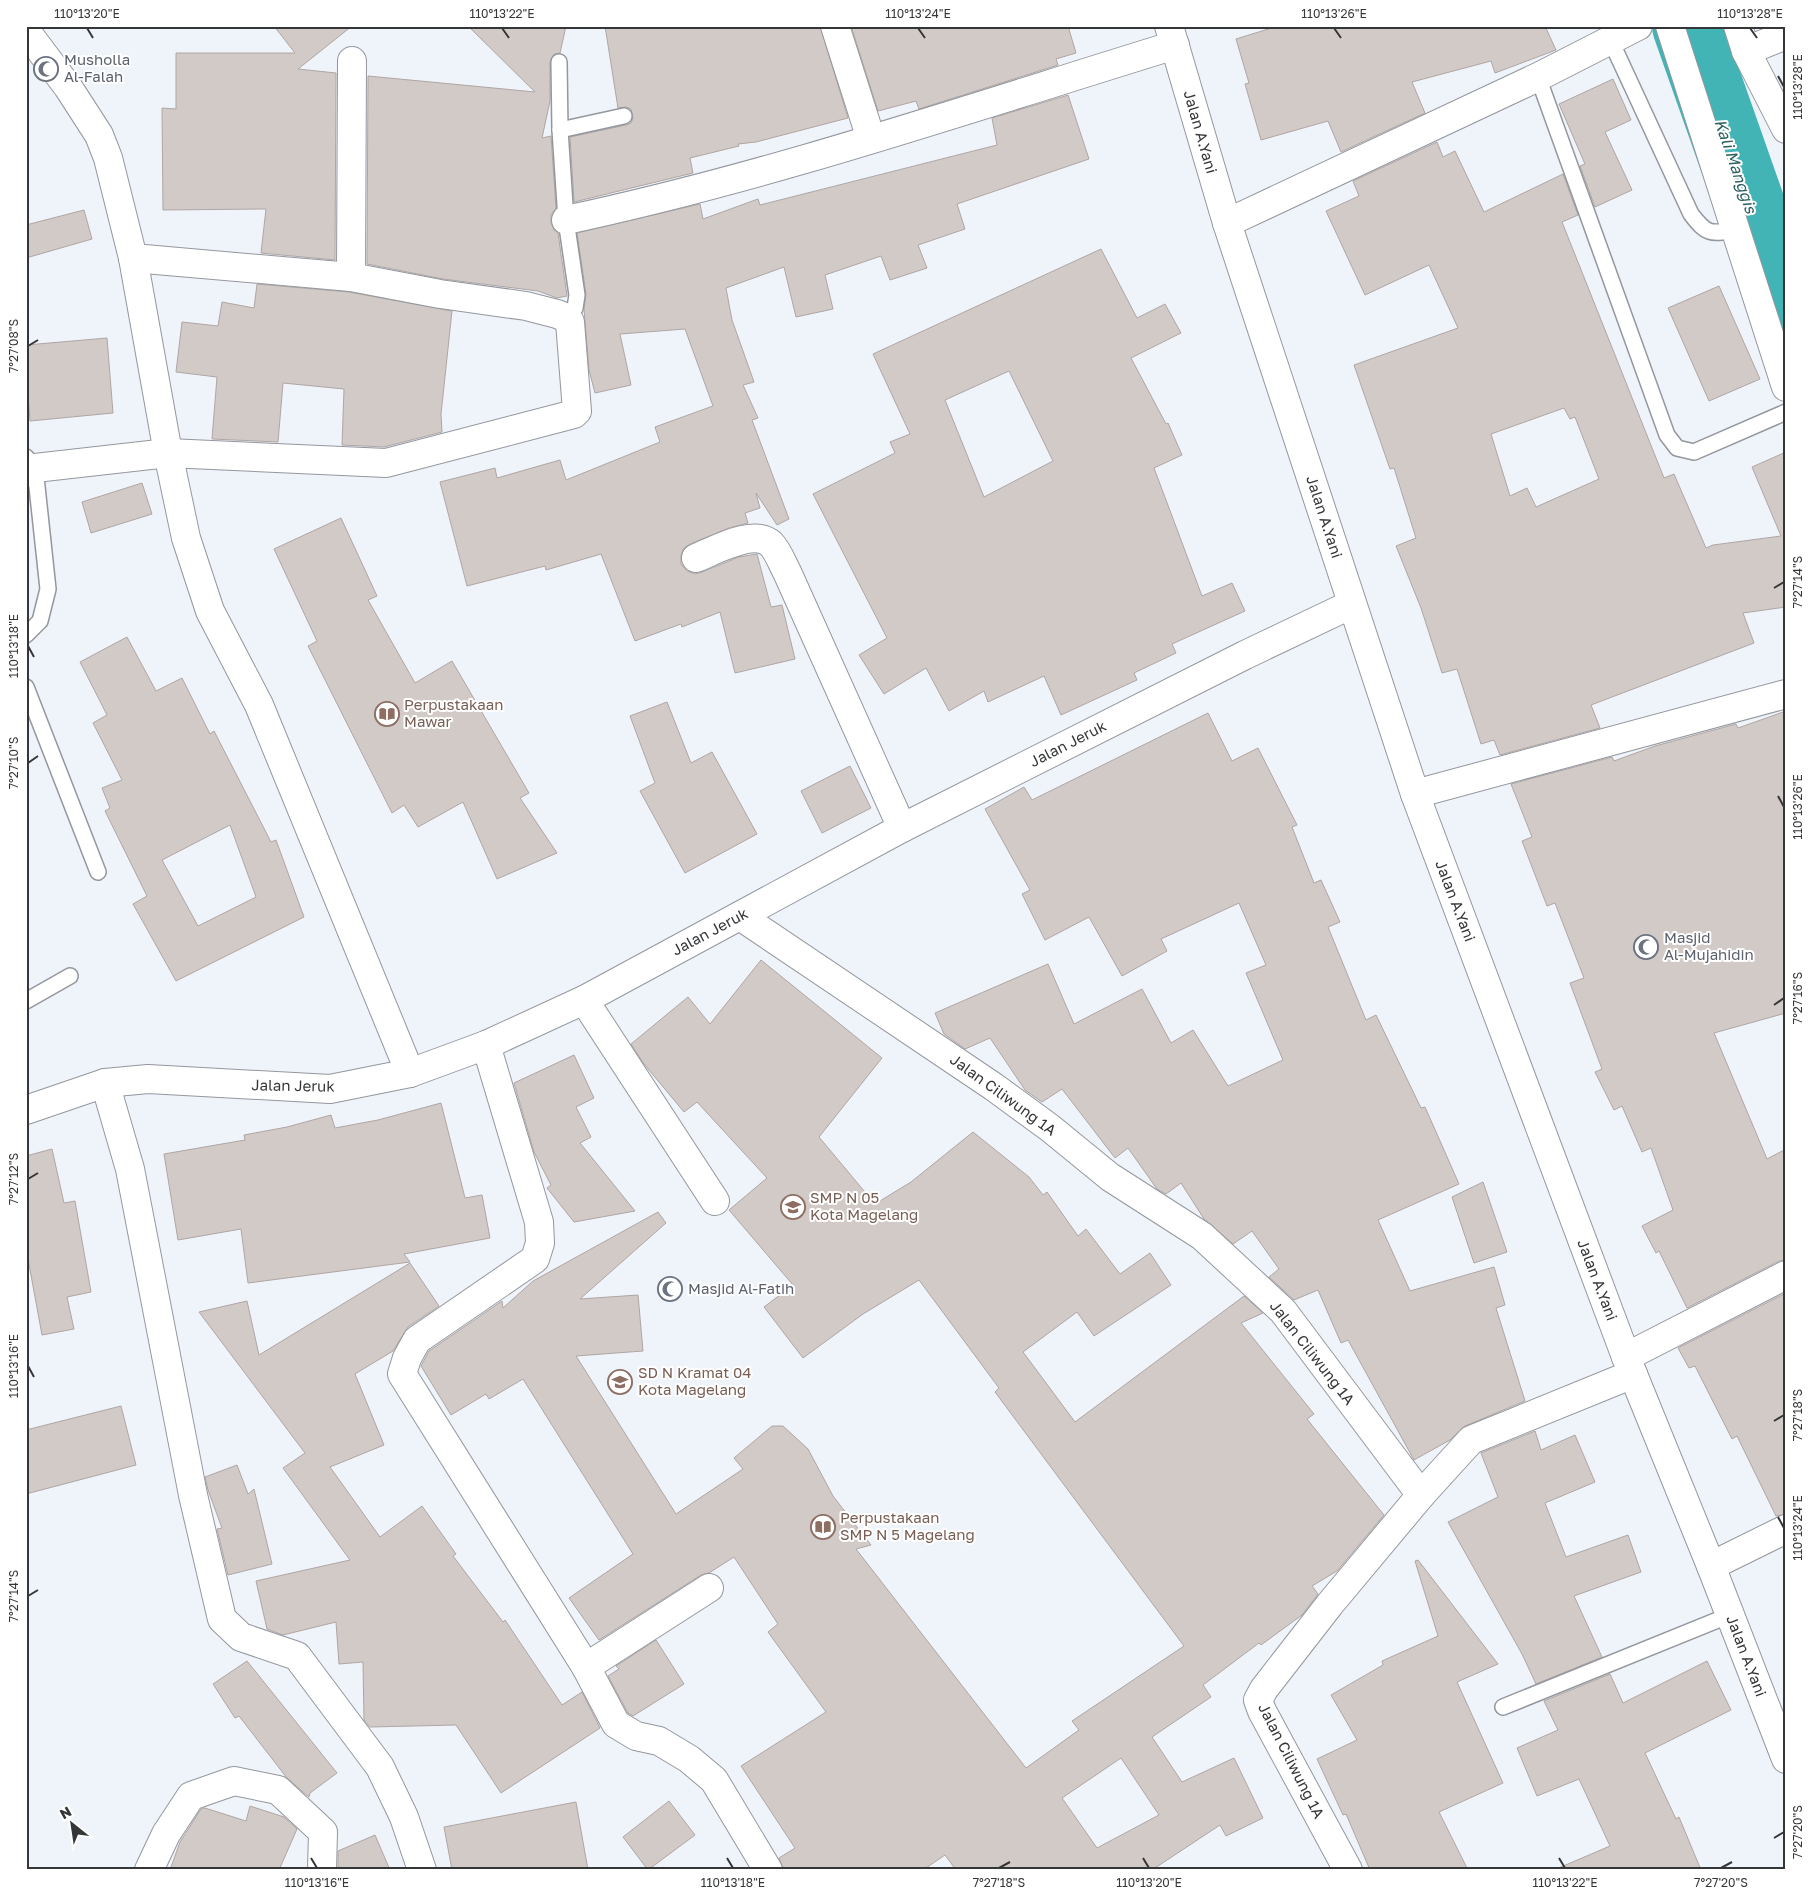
<svg xmlns="http://www.w3.org/2000/svg" width="1812" height="1896" font-family="'Golos Text',sans-serif">
  <style>
    .lines { fill: none; stroke-linecap: round; stroke-linejoin: round }
    .river { stroke: #42b4b6; stroke-width: 70 }
    .building { fill: #d2cac7; stroke: #afa6a4; fill-rule: evenodd }
    .lane-casing { stroke: #94979e; stroke-width: 18 }
    .street-casing { stroke: #94979e; stroke-width: 30 }
    .secondary-casing { stroke: #94979e; stroke-width: 30 }
    .highway-casing { stroke: #94979e; stroke-width: 30 }
    .lane { stroke: #fff; stroke-width: 15 }
    .street { stroke: #fff; stroke-width: 28 }
    .secondary { stroke: #fff; stroke-width: 28 }
    .highway { stroke: #fff; stroke-width: 28 }
    .ticks { fill: none; stroke: #343638; stroke-width: 2 }
    .labels { text-anchor: middle; stroke-width: 4; stroke-linejoin: round; paint-order: stroke }
    .worship-label { font-size: 15px; fill: #5b616d; stroke: #fff; text-anchor: start }
    .street-label { font-size: 15px; fill: #343638; stroke: #fff }
    .education-label { font-size: 15px; fill: #785e54; stroke: #fff; text-anchor: start }
    .water-label { font-size: 16px; font-style: italic; fill: #2f5f60; stroke: #fff }
    .neatline { fill: none; stroke: #343638; stroke-width: 2 }
    .ticks-label { font-size: 12px; text-anchor: middle; fill: #343638 }
  </style>
  <rect width="100%" height="100%" fill="#eff3fa"/>
  <g class="lines">
    <path class="river" d="M 1687,26 L 1786,307"/>
  </g>
  <g class="building">
    <path d="M 274,26 L 352,26 L 298,69 L 336,73 L 335,260 L 261,253 L 266,209 L 163,210 L 162,108 L 176,109 L 176,53 L 295,53 Z"/>
    <path d="M 468,26 L 566,26 L 560,53 L 554,54 L 550,62 L 550,101 L 542,138 L 551,136 L 556,208 L 551,215 L 551,223 L 554,230 L 558,233 L 567,296 L 557,298 L 538,291 L 443,279 L 367,264 L 368,76 L 535,92 Z"/>
    <path d="M 605,26 L 820,26 L 848,118 L 756,142 L 738,144 L 739,146 L 690,158 L 693,173 L 574,202 L 570,137 L 626,125 L 631,123 L 633,118 L 631,109 L 626,107 L 618,108 Z"/>
    <path d="M 851,26 L 1068,26 L 1076,53 L 1056,59 L 1058,65 L 919,109 L 916,101 L 878,111 Z"/>
    <path d="M 1278,26 L 1545,26 L 1556,50 L 1495,73 L 1491,61 L 1412,82 L 1425,113 L 1341,152 L 1328,121 L 1261,140 L 1245,84 L 1249,83 L 1236,39 Z"/>
    <path d="M 1613,79 L 1631,120 L 1605,132 L 1632,190 L 1595,207 L 1580,166 L 1585,164 L 1559,104 Z"/>
    <path d="M 1068,95 L 1089,159 L 957,204 L 965,229 L 918,245 L 927,268 L 890,280 L 881,256 L 825,275 L 833,309 L 796,317 L 784,267 L 726,288 L 732,320 L 754,382 L 743,385 L 758,418 L 752,420 L 789,519 L 777,525 L 756,493 L 760,508 L 745,513 L 748,523 L 729,528 L 690,544 L 683,549 L 681,556 L 681,564 L 687,571 L 695,574 L 702,572 L 739,557 L 757,554 L 771,607 L 782,605 L 795,659 L 735,673 L 720,612 L 682,627 L 681,624 L 635,641 L 601,554 L 546,570 L 545,566 L 467,586 L 440,482 L 495,468 L 497,478 L 560,460 L 566,480 L 660,442 L 655,427 L 713,406 L 685,329 L 620,334 L 631,385 L 595,393 L 589,370 L 584,309 L 586,294 L 577,233 L 700,204 L 703,219 L 758,199 L 760,205 L 997,145 L 992,118 Z"/>
    <path d="M 1437,142 L 1443,157 L 1455,151 L 1484,212 L 1563,174 L 1578,215 L 1562,222 L 1664,478 L 1674,474 L 1706,548 L 1713,545 L 1781,536 L 1752,467 L 1786,452 L 1786,607 L 1743,613 L 1754,643 L 1591,705 L 1600,728 L 1500,755 L 1494,740 L 1481,744 L 1457,669 L 1442,673 L 1421,608 L 1396,546 L 1416,538 L 1394,468 L 1390,469 L 1354,365 L 1458,328 L 1429,265 L 1365,295 L 1326,211 L 1359,196 L 1353,181 ZM 1564,408 L 1570,419 L 1575,417 L 1599,479 L 1536,507 L 1527,488 L 1510,496 L 1491,434 Z"/>
    <path d="M 84,210 L 92,239 L 26,258 L 26,225 Z"/>
    <path d="M 1101,249 L 1137,318 L 1165,304 L 1181,333 L 1131,358 L 1166,424 L 1168,423 L 1182,455 L 1154,468 L 1202,596 L 1232,583 L 1245,611 L 1172,644 L 1176,653 L 1134,673 L 1137,680 L 1061,715 L 1044,676 L 988,702 L 984,691 L 949,711 L 926,668 L 884,694 L 859,655 L 887,638 L 813,494 L 895,453 L 890,442 L 910,434 L 873,354 ZM 1009,371 L 1053,461 L 984,497 L 945,400 Z"/>
    <path d="M 257,284 L 349,292 L 452,311 L 441,414 L 442,432 L 384,447 L 342,445 L 344,389 L 283,383 L 278,442 L 212,439 L 217,377 L 176,372 L 182,322 L 218,326 L 222,302 L 254,308 Z"/>
    <path d="M 1719,286 L 1760,379 L 1709,401 L 1668,308 Z"/>
    <path d="M 107,338 L 113,413 L 30,421 L 26,370 L 26,345 Z"/>
    <path d="M 142,483 L 152,514 L 91,533 L 82,502 Z"/>
    <path d="M 341,518 L 377,596 L 368,600 L 415,683 L 452,661 L 529,793 L 520,798 L 557,853 L 497,879 L 463,802 L 418,827 L 404,805 L 392,813 L 308,646 L 317,641 L 274,549 Z"/>
    <path d="M 127,637 L 156,691 L 182,678 L 210,734 L 214,731 L 271,842 L 276,840 L 304,917 L 176,981 L 133,904 L 147,896 L 105,811 L 110,808 L 102,788 L 122,780 L 93,723 L 107,715 L 80,662 ZM 230,825 L 256,897 L 198,926 L 162,860 Z"/>
    <path d="M 667,702 L 691,763 L 712,752 L 757,834 L 685,873 L 640,791 L 655,783 L 630,716 Z"/>
    <path d="M 1786,711 L 1786,1013 L 1714,1033 L 1767,1159 L 1786,1149 L 1786,1260 L 1779,1261 L 1687,1308 L 1659,1251 L 1656,1253 L 1642,1226 L 1673,1210 L 1651,1148 L 1642,1152 L 1622,1106 L 1614,1110 L 1595,1072 L 1602,1069 L 1570,983 L 1584,978 L 1555,903 L 1547,906 L 1522,841 L 1532,837 L 1511,784 L 1612,757 L 1614,761 L 1655,746 L 1736,724 L 1738,728 Z"/>
    <path d="M 1208,713 L 1232,761 L 1258,748 L 1297,825 L 1292,827 L 1314,883 L 1321,880 L 1340,922 L 1328,927 L 1366,1020 L 1376,1015 L 1421,1108 L 1425,1107 L 1459,1184 L 1378,1220 L 1410,1291 L 1494,1267 L 1505,1305 L 1496,1308 L 1525,1401 L 1465,1426 L 1450,1440 L 1414,1460 L 1348,1340 L 1341,1343 L 1318,1290 L 1294,1300 L 1269,1277 L 1279,1269 L 1252,1231 L 1233,1244 L 1204,1219 L 1181,1183 L 1166,1194 L 1157,1189 L 1128,1148 L 1115,1158 L 1062,1089 L 1042,1102 L 1025,1090 L 990,1038 L 965,1049 L 944,1034 L 935,1013 L 1048,964 L 1074,1024 L 1142,989 L 1171,1043 L 1193,1030 L 1228,1086 L 1283,1060 L 1246,973 L 1266,965 L 1239,903 L 1161,939 L 1167,951 L 1122,976 L 1089,917 L 1045,940 L 1022,894 L 1030,890 L 985,809 L 1024,787 L 1032,800 Z"/>
    <path d="M 850,766 L 871,808 L 822,833 L 801,791 Z"/>
    <path d="M 761,960 L 882,1058 L 819,1137 L 875,1204 L 911,1182 L 973,1132 L 1029,1177 L 1043,1195 L 1047,1192 L 1078,1236 L 1086,1229 L 1120,1274 L 1150,1253 L 1171,1285 L 1094,1336 L 1077,1312 L 1023,1352 L 1075,1422 L 1244,1296 L 1263,1313 L 1241,1323 L 1314,1414 L 1307,1419 L 1384,1515 L 1337,1571 L 1312,1586 L 1318,1594 L 1302,1615 L 1261,1645 L 1259,1643 L 1203,1685 L 1211,1697 L 1152,1737 L 1182,1782 L 1234,1758 L 1263,1818 L 1226,1836 L 1220,1825 L 1152,1870 L 956,1870 L 945,1855 L 923,1870 L 784,1870 L 779,1858 L 795,1848 L 741,1766 L 826,1712 L 768,1632 L 778,1624 L 734,1557 L 709,1573 L 701,1575 L 599,1640 L 569,1598 L 633,1554 L 523,1379 L 489,1399 L 486,1394 L 451,1415 L 421,1366 L 429,1351 L 502,1301 L 503,1308 L 533,1281 L 658,1212 L 666,1223 L 580,1299 L 638,1295 L 643,1351 L 576,1356 L 676,1514 L 743,1469 L 734,1458 L 772,1426 L 783,1426 L 808,1449 L 833,1496 L 871,1545 L 856,1549 L 1026,1768 L 1079,1730 L 1072,1721 L 1184,1646 L 995,1392 L 999,1388 L 919,1280 L 863,1314 L 803,1358 L 764,1307 L 793,1285 L 729,1210 L 767,1178 L 697,1102 L 684,1112 L 644,1064 L 631,1044 L 688,997 L 710,1024 ZM 1121,1758 L 1159,1815 L 1097,1848 L 1062,1798 Z"/>
    <path d="M 574,1055 L 594,1098 L 576,1107 L 591,1137 L 580,1143 L 635,1211 L 574,1222 L 547,1188 L 551,1185 L 534,1152 L 514,1083 Z"/>
    <path d="M 441,1103 L 465,1198 L 482,1195 L 490,1238 L 404,1254 L 410,1262 L 248,1283 L 241,1229 L 178,1240 L 164,1154 L 245,1140 L 244,1135 L 287,1127 L 331,1115 L 335,1128 L 378,1120 Z"/>
    <path d="M 52,1149 L 64,1203 L 75,1201 L 91,1292 L 67,1297 L 74,1329 L 42,1335 L 26,1248 L 26,1156 Z"/>
    <path d="M 1483,1182 L 1507,1252 L 1474,1263 L 1452,1197 Z"/>
    <path d="M 410,1263 L 439,1306 L 408,1327 L 393,1351 L 355,1374 L 384,1445 L 330,1467 L 380,1537 L 422,1506 L 456,1554 L 453,1556 L 503,1622 L 505,1620 L 562,1705 L 582,1692 L 600,1728 L 501,1793 L 456,1725 L 370,1727 L 364,1720 L 363,1662 L 339,1664 L 336,1622 L 283,1635 L 267,1629 L 256,1581 L 350,1560 L 283,1468 L 305,1453 L 199,1312 L 247,1301 L 259,1355 Z"/>
    <path d="M 1786,1293 L 1786,1514 L 1776,1516 L 1737,1436 L 1732,1439 L 1695,1366 L 1689,1368 L 1678,1348 Z"/>
    <path d="M 121,1406 L 136,1465 L 26,1494 L 26,1430 Z"/>
    <path d="M 1535,1431 L 1541,1450 L 1575,1435 L 1595,1482 L 1545,1503 L 1566,1557 L 1628,1535 L 1641,1572 L 1574,1596 L 1602,1657 L 1536,1684 L 1522,1654 L 1448,1522 L 1498,1497 L 1481,1453 Z"/>
    <path d="M 237,1465 L 248,1494 L 254,1489 L 272,1564 L 228,1575 L 217,1529 L 222,1528 L 208,1490 L 205,1477 Z"/>
    <path d="M 1418,1560 L 1498,1664 L 1457,1682 L 1503,1783 L 1439,1812 L 1468,1870 L 1370,1870 L 1346,1814 L 1343,1815 L 1317,1759 L 1357,1740 L 1331,1695 L 1383,1665 L 1382,1661 L 1438,1636 L 1415,1561 Z"/>
    <path d="M 656,1640 L 684,1684 L 633,1716 L 628,1713 L 608,1676 L 619,1669 L 616,1666 Z"/>
    <path d="M 247,1661 L 337,1773 L 310,1793 L 309,1797 L 287,1778 L 239,1716 L 235,1718 L 213,1684 Z"/>
    <path d="M 1707,1661 L 1731,1710 L 1645,1753 L 1676,1819 L 1679,1817 L 1701,1870 L 1554,1870 L 1610,1846 L 1579,1779 L 1537,1796 L 1517,1748 L 1558,1730 L 1544,1701 L 1610,1674 L 1623,1703 Z"/>
    <path d="M 669,1801 L 695,1835 L 648,1870 L 623,1837 Z"/>
    <path d="M 576,1802 L 588,1870 L 452,1870 L 444,1827 Z"/>
    <path d="M 250,1806 L 284,1817 L 297,1829 L 279,1870 L 170,1870 L 180,1842 L 201,1809 L 205,1808 L 246,1821 Z"/>
    <path d="M 375,1835 L 390,1870 L 338,1870 L 338,1851 Z"/>
  </g>
  <g class="lines">
    <defs>
      <g id="lane">
        <path d="M 1610,39 L 1691,214 C 1707,235 1710,234 1736,230"/>
        <path d="M 559,62 L 560,130 L 566,220 L 577,295 L 575,308 L 567,318"/>
        <path d="M 1538,77 L 1667,435 L 1677,448 L 1694,452 L 1786,412"/>
        <path d="M 560,130 L 624,116"/>
        <path d="M 26,457 L 35,468 L 48,589 L 40,621 L 26,635"/>
        <path d="M 26,687 L 98,872"/>
        <path d="M 26,1001 L 70,976"/>
        <path d="M 1503,1707 L 1730,1615"/>
      </g>
      <g id="street">
        <path d="M 835,26 L 871,139"/>
        <path d="M 1670,26 L 1786,387"/>
        <path d="M 1738,26 L 1746,51 L 1786,129"/>
        <path d="M 26,31 L 68,87 L 99,135 L 108,158 L 133,258 L 168,453 L 186,538 L 210,611 L 259,705 L 410,1073"/>
        <path d="M 1746,51 L 1786,35"/>
        <path d="M 566,220 C 772,176 973,107 1175,45"/>
        <path d="M 1227,223 L 1538,77 L 1638,26"/>
        <path d="M 351,277 L 352,61"/>
        <path d="M 26,473 L 35,468 L 168,453 L 386,463 L 574,414 L 577,411 L 570,322 L 567,318 L 557,314 L 526,306 L 440,294 L 351,277 L 133,258"/>
        <path d="M 696,558 C 714,551 754,528 771,544 C 778,551 782,563 787,572 L 902,828"/>
        <path d="M 1415,794 L 1786,694"/>
        <path d="M 740,916 L 994,1087 L 1050,1128 L 1110,1177 L 1202,1236 L 1283,1311 L 1421,1495 L 1330,1604 L 1264,1689 L 1258,1700 L 1262,1711 L 1348,1870"/>
        <path d="M 584,1000 L 715,1201"/>
        <path d="M 486,1045 L 539,1222 L 540,1243 L 535,1259 L 417,1340 L 407,1358 L 402,1374 L 586,1667 L 709,1588"/>
        <path d="M 105,1083 L 130,1169 L 193,1495 L 222,1619 L 241,1637 L 297,1656 L 380,1767 L 404,1817 L 422,1870"/>
        <path d="M 1626,1357 L 1786,1275"/>
        <path d="M 1421,1495 L 1471,1440 L 1633,1374"/>
        <path d="M 1711,1566 L 1786,1529"/>
        <path d="M 586,1667 L 616,1724 L 636,1736 L 659,1741 L 689,1759 L 714,1780 L 768,1870"/>
        <path d="M 149,1870 L 166,1834 L 191,1796 L 234,1781 L 278,1790 L 323,1832 L 322,1870"/>
      </g>
      <path id="secondary" d="M 26,1110 L 105,1083 L 148,1079 L 330,1089 L 410,1073 L 486,1045 L 584,1000 L 902,828 L 1245,655 L 1352,604"/>
      <path id="highway" d="M 1169,26 L 1227,223 L 1415,794 L 1626,1357 L 1711,1566 L 1786,1759"/>
    </defs>
    <use href="#lane" class="lane-casing"/>
    <use href="#street" class="street-casing"/>
    <use href="#secondary" class="secondary-casing"/>
    <use href="#highway" class="highway-casing"/>
    <use href="#lane" class="lane"/>
    <use href="#street" class="street"/>
    <use href="#secondary" class="secondary"/>
    <use href="#highway" class="highway"/>
  </g>
  <path class="ticks" d="M 87,28 L 93,38M 502,28 L 509,38M 918,28 L 925,38M 1334,28 L 1341,38M 1750,28 L 1757,38M 1778,76 L 1784,87M 28,346 L 38,340M 1774,588 L 1784,582M 28,646 L 34,657M 28,763 L 38,756M 1778,796 L 1784,807M 1774,1005 L 1784,998M 28,1179 L 38,1173M 28,1366 L 34,1377M 1774,1421 L 1784,1415M 1778,1517 L 1784,1528M 28,1596 L 38,1590M 1774,1838 L 1784,1832M 311,1858 L 317,1868M 727,1858 L 733,1868M 1143,1858 L 1149,1868M 1559,1858 L 1565,1868M 999,1868 L 1010,1862M 1721,1868 L 1732,1862"/>
  <defs>
    <symbol id="mosque-ring" viewBox="-11 -11 22 22"><circle r="9.5" fill="#fff" stroke="#6b7280" stroke-width="1.5"/><path d="M3.5-4.9A6 6 0 1 0 3.5 4.9A5 5 0 1 1 3.5-4.9Z" fill="#6b7280"/></symbol>
    <symbol id="library-ring" viewBox="-11 -11 22 22"><circle r="9.5" fill="#fff" stroke="#8d6e63" stroke-width="1.5"/><path d="M-6-4Q-3-5.5-.7-3.5V5Q-3 3-6 4ZM6-4Q3-5.5 .7-3.5V5Q3 3 6 4Z" fill="#8d6e63"/></symbol>
    <symbol id="school-ring" viewBox="-11 -11 22 22"><circle r="9.5" fill="#fff" stroke="#8d6e63" stroke-width="1.5"/><path d="M0-5L7-2L0 1L-7-2ZM-4 1L0 2.5L4 1V4Q0 6-4 4Z" fill="#8d6e63"/></symbol>
  </defs>
  <g fill-rule="evenodd">
    <use href="#mosque-ring" x="32" y="55" width="28" height="28"/>
    <use href="#library-ring" x="373" y="700" width="28" height="28"/>
    <use href="#mosque-ring" x="1632" y="933" width="28" height="28"/>
    <use href="#school-ring" x="779" y="1193" width="28" height="28"/>
    <use href="#mosque-ring" x="656" y="1275" width="28" height="28"/>
    <use href="#school-ring" x="606" y="1368" width="28" height="28"/>
    <use href="#library-ring" x="809" y="1513" width="28" height="28"/>
  </g>
  <g class="labels">
    <g class="worship-label">
      <text x="64" y="65">Musholla<tspan x="64" dy="17">Al-Falah</tspan></text>
      <text x="1664" y="943">Masjid<tspan x="1664" dy="17">Al-Mujahidin</tspan></text>
      <text x="688" y="1294">Masjid Al-Fatih</text>
    </g>
    <g class="street-label">
      <text transform="translate(1200 132) rotate(74)" y="5">Jalan A.Yani</text>
      <text transform="translate(1324 517) rotate(72)" y="5">Jalan A.Yani</text>
      <text transform="translate(1068 744) rotate(-27)" y="5">Jalan Jeruk</text>
      <text transform="translate(1455 901) rotate(69)" y="5">Jalan A.Yani</text>
      <text transform="translate(710 932) rotate(-28)" y="5">Jalan Jeruk</text>
      <text transform="translate(293 1086) rotate(1)" y="5">Jalan Jeruk</text>
      <text transform="translate(1003 1095) rotate(36)" y="5">Jalan Ciliwung 1A</text>
      <text transform="translate(1597 1280) rotate(69)" y="5">Jalan A.Yani</text>
      <text transform="translate(1312 1353) rotate(52)" y="5">Jalan Ciliwung 1A</text>
      <text transform="translate(1746 1656) rotate(69)" y="5">Jalan A.Yani</text>
      <text transform="translate(1291 1761) rotate(63)" y="5">Jalan Ciliwung 1A</text>
    </g>
    <g class="education-label">
      <text x="404" y="710">Perpustakaan<tspan x="404" dy="17">Mawar</tspan></text>
      <text x="810" y="1203">SMP N 05<tspan x="810" dy="17">Kota Magelang</tspan></text>
      <text x="638" y="1378">SD N Kramat 04<tspan x="638" dy="17">Kota Magelang</tspan></text>
      <text x="840" y="1523">Perpustakaan<tspan x="840" dy="17">SMP N 5 Magelang</tspan></text>
    </g>
    <g class="water-label">
      <text transform="translate(1736 166) rotate(71)" y="6">Kali Manggis</text>
    </g>
  </g>
  <rect width="1812" height="1896" fill="none" stroke="#ffffff" stroke-width="55"/>
  <g transform="translate(72 1824) rotate(330)" stroke="#ffffff" stroke-width="4" paint-order="stroke">
  <path d="M0-4L9 19L0 12L-9 19Z" fill="#343638"/>
  <text y="-8" font-size="14" font-weight="bold" text-anchor="middle" fill="#343638">N</text>
  </g>
  <rect x="28" y="28" width="1756" height="1840" class="neatline"/>
  <g class="ticks-label">
    <text x="87" y="18">110°13'20"E</text>
    <text x="502" y="18">110°13'22"E</text>
    <text x="918" y="18">110°13'24"E</text>
    <text x="1334" y="18">110°13'26"E</text>
    <text x="1750" y="18">110°13'28"E</text>
    <text transform="translate(1798 87) rotate(-90)" y="4">110°13'28"E</text>
    <text transform="translate(14 346) rotate(-90)" y="4">7°27'08"S</text>
    <text transform="translate(1798 582) rotate(-90)" y="4">7°27'14"S</text>
    <text transform="translate(14 646) rotate(-90)" y="4">110°13'18"E</text>
    <text transform="translate(14 763) rotate(-90)" y="4">7°27'10"S</text>
    <text transform="translate(1798 807) rotate(-90)" y="4">110°13'26"E</text>
    <text transform="translate(1798 998) rotate(-90)" y="4">7°27'16"S</text>
    <text transform="translate(14 1179) rotate(-90)" y="4">7°27'12"S</text>
    <text transform="translate(14 1366) rotate(-90)" y="4">110°13'16"E</text>
    <text transform="translate(1798 1415) rotate(-90)" y="4">7°27'18"S</text>
    <text transform="translate(1798 1528) rotate(-90)" y="4">110°13'24"E</text>
    <text transform="translate(14 1596) rotate(-90)" y="4">7°27'14"S</text>
    <text transform="translate(1798 1832) rotate(-90)" y="4">7°27'20"S</text>
    <text x="317" y="1887">110°13'16"E</text>
    <text x="733" y="1887">110°13'18"E</text>
    <text x="999" y="1887">7°27'18"S</text>
    <text x="1149" y="1887">110°13'20"E</text>
    <text x="1565" y="1887">110°13'22"E</text>
    <text x="1721" y="1887">7°27'20"S</text>
  </g>
</svg>
